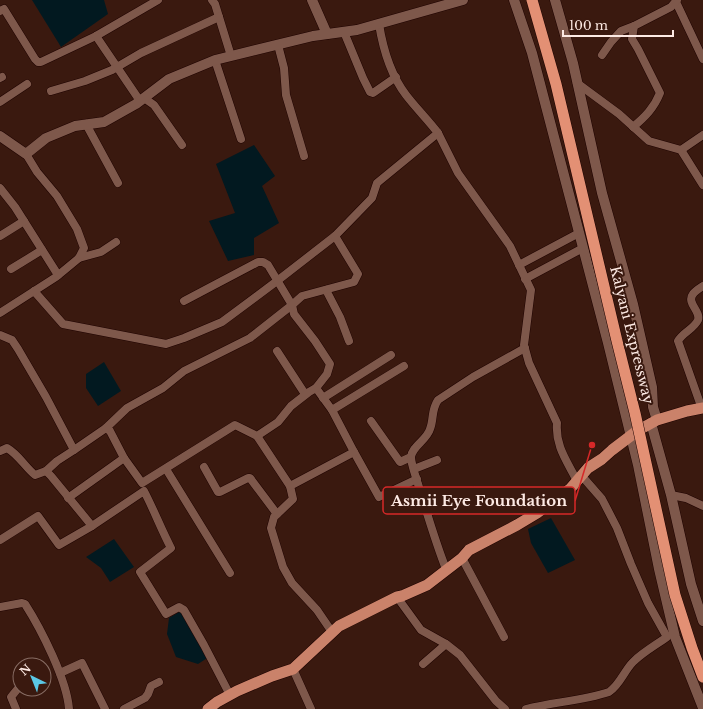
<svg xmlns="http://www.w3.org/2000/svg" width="703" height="709" font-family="'Libre Baskerville',serif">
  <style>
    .water { fill: #021920 }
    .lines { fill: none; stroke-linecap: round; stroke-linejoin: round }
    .minor-casing { stroke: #1f0300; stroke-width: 9 }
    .tertiary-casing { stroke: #1f0300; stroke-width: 11 }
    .primary-casing { stroke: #1f0300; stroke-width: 12 }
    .minor { stroke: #7e584b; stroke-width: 8 }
    .tertiary { stroke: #7e584b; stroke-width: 10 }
    .primary { stroke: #ca826a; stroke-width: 11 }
    .trunk-bridge-casing { stroke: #1f0300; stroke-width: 12; stroke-linecap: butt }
    .trunk-bridge { stroke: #e39074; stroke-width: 11 }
    .labels { text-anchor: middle; stroke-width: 4; stroke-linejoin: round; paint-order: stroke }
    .street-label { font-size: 14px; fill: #fdeae4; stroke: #3a190f }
    .leader { fill: none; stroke: #d62828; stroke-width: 1.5 }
    .callout-dot { fill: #d62828; stroke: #3a190f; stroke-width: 1.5 }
    .callout { fill: #3a190f; stroke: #d62828; stroke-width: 1.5 }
    .callout-label { font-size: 15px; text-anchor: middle; font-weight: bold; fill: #fdeae4 }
  </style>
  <rect width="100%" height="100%" fill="#3a190f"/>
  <g class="water">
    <path d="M 32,0 L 104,0 L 108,14 L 61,47 Z"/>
    <path d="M 254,145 L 275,176 L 262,186 L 279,223 L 254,238 L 254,255 L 228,261 L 209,221 L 235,213 L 216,164 Z"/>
    <path d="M 104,362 L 121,391 L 98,406 L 86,388 L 86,374 Z"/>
    <path d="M 551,518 L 575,560 L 548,573 L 531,543 L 528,529 Z"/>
    <path d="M 114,539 L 134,567 L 110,582 L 101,568 L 86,557 Z"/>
    <path d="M 179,612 L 186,614 L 212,655 L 198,664 L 176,657 L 167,634 L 169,618 Z"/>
  </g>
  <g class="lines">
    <defs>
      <g id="minor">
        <path d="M 212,0 L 215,4 L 231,56"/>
        <path d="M 676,2 L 703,59"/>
        <path d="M 0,11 L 4,9 L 35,59 L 38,62 L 41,62 L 96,36 L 158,0"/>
        <path d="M 344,32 L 363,78 L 370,92 L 373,93 L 396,77"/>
        <path d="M 96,36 L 140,101"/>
        <path d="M 278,45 L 284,68 L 286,95 L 304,156"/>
        <path d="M 602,55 L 611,42 L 621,31 L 634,26"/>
        <path d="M 215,60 L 241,139"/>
        <path d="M 0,78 L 2,77"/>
        <path d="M 577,83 L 619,114 L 649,141 L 681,150 L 703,185"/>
        <path d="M 51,91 L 85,81 L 112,70 L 141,53 L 219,17"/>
        <path d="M 144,98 L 154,105 L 182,145"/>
        <path d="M 0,102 L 27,84"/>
        <path d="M 86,124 L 118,183"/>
        <path d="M 633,127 C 645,117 654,108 660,93 L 638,49 L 632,39 L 634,26 L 671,7 L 677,0"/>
        <path d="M 438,133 L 458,173 L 510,246 L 531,290 L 524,345 L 529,363 L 557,423 C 555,446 567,461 577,481"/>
        <path d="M 681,150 L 703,135"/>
        <path d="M 0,188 L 15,207 L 58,275"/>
        <path d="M 0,236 L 24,221"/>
        <path d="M 79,258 L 101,252 L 116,242"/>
        <path d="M 519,265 L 579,233"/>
        <path d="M 11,269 L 42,250"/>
        <path d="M 525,279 L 583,248"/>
        <path d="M 326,290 L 340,317 L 349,341"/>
        <path d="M 34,291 L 63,324 L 166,344 L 184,338 L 222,322 L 277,281 L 335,236"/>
        <path d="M 0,313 L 56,277 L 79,258 L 84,248 L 77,229 L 57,196 L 37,172 L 26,154"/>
        <path d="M 0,335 L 12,340 L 18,349 L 46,397 L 74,450 L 106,428 L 110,431 L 124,458"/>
        <path d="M 277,351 L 305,394"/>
        <path d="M 323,398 L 391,355"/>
        <path d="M 702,409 L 678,341 C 683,332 694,329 698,320 C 701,311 686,303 693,294 C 695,291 700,288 703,286"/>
        <path d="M 332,410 L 404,366"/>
        <path d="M 371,421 L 400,462 L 411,457"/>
        <path d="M 106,428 L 127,408 L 163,388 L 184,371 L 250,338 L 292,305 L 268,265 L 263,262 L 258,262 L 184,301"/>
        <path d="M 257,436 L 290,486 L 293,499 L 274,517 L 271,528 L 283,567 L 292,583 L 317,610 L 332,632"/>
        <path d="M 0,451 L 7,448 C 19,455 25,467 35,475 L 46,471 L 51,476 L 92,526 L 144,491 C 154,510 161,529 171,548 L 140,572 L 166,614 L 179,607 L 184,610 L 204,645 L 230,695"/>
        <path d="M 354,452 L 379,497 L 417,479"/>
        <path d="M 204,467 L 218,492 L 220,492 L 248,478 L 250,478 L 277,514"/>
        <path d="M 166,469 L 230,573"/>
        <path d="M 414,469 L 437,460"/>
        <path d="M 46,471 L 57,461 L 74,450"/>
        <path d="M 290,486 L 354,452 L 332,410 L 316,388"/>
        <path d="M 671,495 L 686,498 L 703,506"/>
        <path d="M 68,498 L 124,458 L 142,483 L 235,425 L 257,436 L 278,422 L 291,406 L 309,392 L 316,388 L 327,374 L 330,364 L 315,341 L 294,314 L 292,305 L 302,296 L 354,282 L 358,274 L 335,236 L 372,198 L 377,183 L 438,133 C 428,120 416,108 406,95 C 390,74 383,49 379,24"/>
        <path d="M 427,513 L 474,491"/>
        <path d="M 0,540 L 38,516 L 59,545 L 92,526"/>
        <path d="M 462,558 L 504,637"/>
        <path d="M 446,569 C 435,541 427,513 418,484 C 416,477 411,464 411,457 C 412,446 427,440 430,429 C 434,419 431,410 438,400 L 473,377 L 525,348"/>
        <path d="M 397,597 L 421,630 L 446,644 L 460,655 L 496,701 L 505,709"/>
        <path d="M 0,607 L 22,603 L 25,604 C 41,629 67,680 69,709"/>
        <path d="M 423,664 L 446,644"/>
        <path d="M 293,669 L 311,709"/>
        <path d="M 60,673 L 82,663 L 105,709"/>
        <path d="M 16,709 L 11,697 L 20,686"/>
        <path d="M 124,709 L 145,698 L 148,694 L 151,686 L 159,682"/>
        <path d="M 526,709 C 553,702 582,701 609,692 C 620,685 624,671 633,662 C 643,652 656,645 667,637 L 648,603 L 631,564 L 617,528 L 602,499 L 581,475"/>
      </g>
      <g id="tertiary">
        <path d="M 312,0 L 327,34"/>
        <path d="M 514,0 L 532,53 L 608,343 L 638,465 L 659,569 L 675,637 L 703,708"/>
        <path d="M 555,0 L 573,63 L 602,193 L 633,304 L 652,387 L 653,407 L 657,420"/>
        <path d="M 0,136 L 26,154 L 46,138 L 75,126 L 104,122 L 136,104 L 169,79 L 215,60 L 313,36 L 357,30 L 463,0"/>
        <path d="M 651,423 L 671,495 L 691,584 L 703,621"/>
      </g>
      <path id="primary" d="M 208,709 L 217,702 L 237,691 L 272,676 L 293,669 L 339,626 L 397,597 L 402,596 L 427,585 L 462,558 L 469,550 L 517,525 L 537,513 L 570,489 L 588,468 L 602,459 L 612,450 L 637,431 L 657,420 L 687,411 L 703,408"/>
    </defs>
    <use href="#minor" class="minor-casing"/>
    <use href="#tertiary" class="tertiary-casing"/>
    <use href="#primary" class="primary-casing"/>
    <use href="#minor" class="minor"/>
    <use href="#tertiary" class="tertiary"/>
    <use href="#primary" class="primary"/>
    <defs>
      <path id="trunk-bridge" d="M 532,0 L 556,84 L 617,341 L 635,413 L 675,595 L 692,648 L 703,677"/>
    </defs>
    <use href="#trunk-bridge" class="trunk-bridge-casing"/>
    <use href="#trunk-bridge" class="trunk-bridge"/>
  </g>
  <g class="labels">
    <g class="street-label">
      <text transform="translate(632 335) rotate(76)" y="5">Kalyani Expressway</text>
    </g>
  </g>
  <path class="leader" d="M592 445L575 501"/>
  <circle class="callout-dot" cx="592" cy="445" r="4"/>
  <rect class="callout" x="383" y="487" width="192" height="27" rx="4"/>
  <g class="callout-label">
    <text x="479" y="506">Asmii Eye Foundation</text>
  </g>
  <g transform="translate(32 677) rotate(317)"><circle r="19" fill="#3a190f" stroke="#886d64"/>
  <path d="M0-3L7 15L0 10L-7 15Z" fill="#5bc8e6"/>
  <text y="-6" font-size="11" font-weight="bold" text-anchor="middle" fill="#fdeae4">N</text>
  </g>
  <path d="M563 30v6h110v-6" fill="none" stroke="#fdeae4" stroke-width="2"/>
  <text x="569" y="30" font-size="12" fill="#fdeae4" stroke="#3a190f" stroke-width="3" paint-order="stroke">100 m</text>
</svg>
